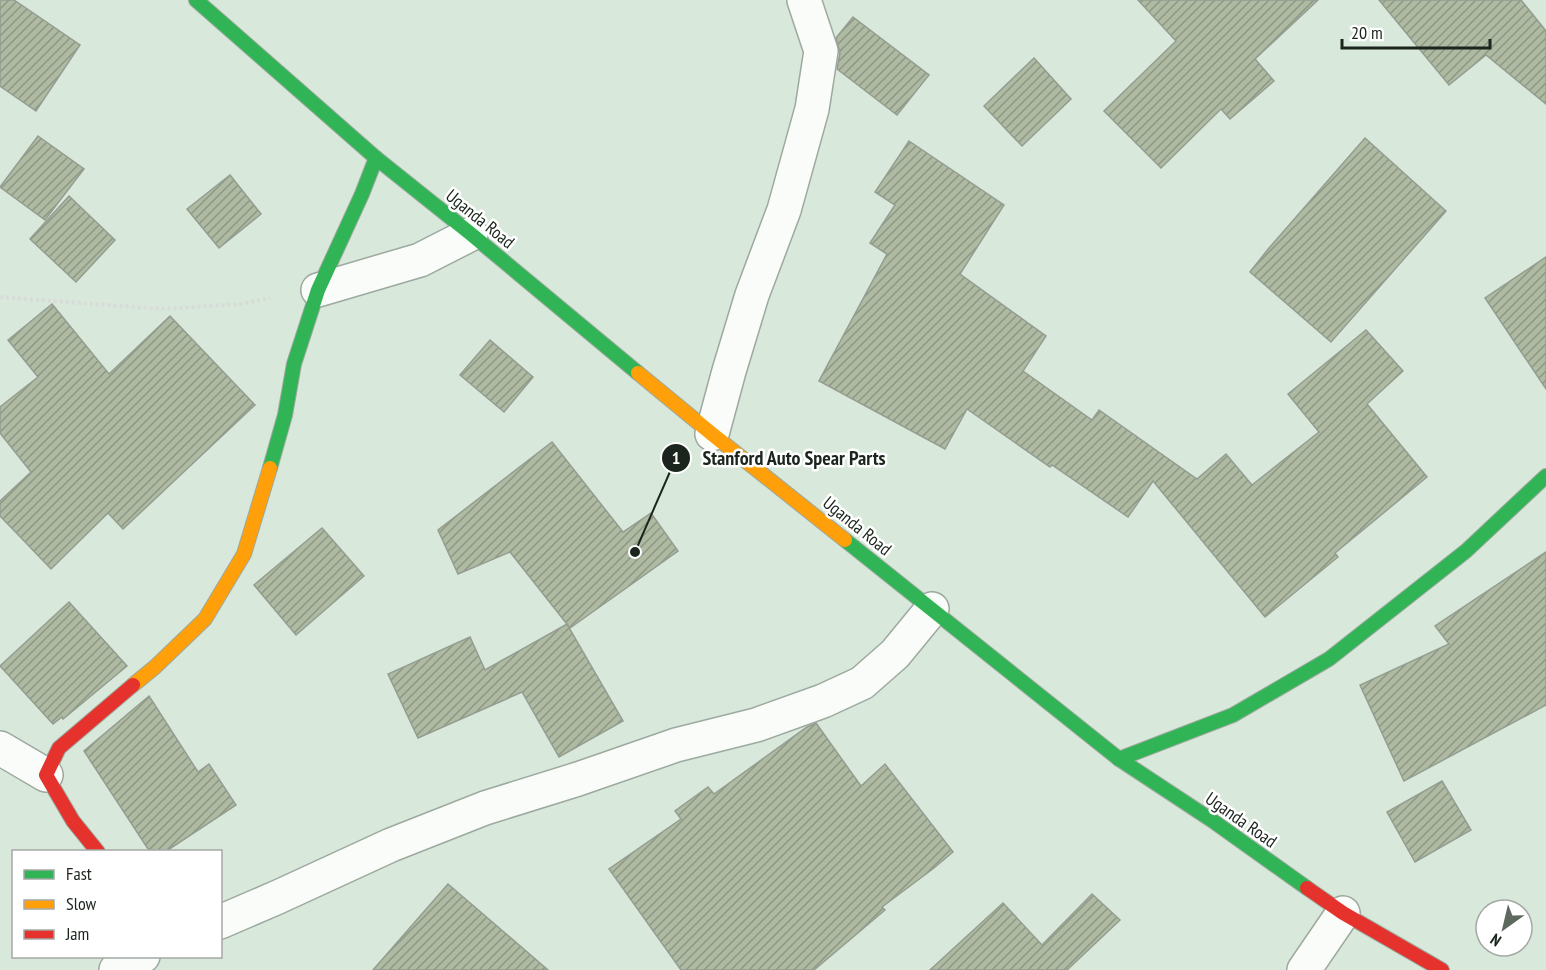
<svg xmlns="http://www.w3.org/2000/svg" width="1546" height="970" font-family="'PT Sans Narrow',sans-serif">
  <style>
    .building { fill: url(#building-hatch); stroke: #949d91; stroke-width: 1.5 }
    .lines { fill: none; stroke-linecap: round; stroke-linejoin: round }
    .street-casing { stroke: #9da99f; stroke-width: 36 }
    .fast-casing { stroke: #9da99f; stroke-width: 16 }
    .slow-casing { stroke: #9da99f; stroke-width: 16 }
    .jam-casing { stroke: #9da99f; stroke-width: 16 }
    .path { stroke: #d8dcd8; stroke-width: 4; stroke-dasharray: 3 3; stroke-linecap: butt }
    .street { stroke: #f9fcf9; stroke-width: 33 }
    .fast { stroke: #30b455; stroke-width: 14 }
    .slow { stroke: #ff9f0a; stroke-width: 14 }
    .jam { stroke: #e5322d; stroke-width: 14 }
    .labels { text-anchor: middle; stroke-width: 5; stroke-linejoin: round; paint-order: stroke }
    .street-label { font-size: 18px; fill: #1b251d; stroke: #fff }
    .leader { fill: none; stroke: #1b251d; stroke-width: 2 }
    .callout-dot { fill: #1b251d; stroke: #fff; stroke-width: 2 }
    .mark-label { font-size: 18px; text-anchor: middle; font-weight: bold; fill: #fff }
    .callout-label { font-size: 20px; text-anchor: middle; font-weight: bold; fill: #1b251d; stroke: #fff; stroke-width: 5; stroke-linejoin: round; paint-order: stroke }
  </style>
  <defs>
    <pattern id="building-hatch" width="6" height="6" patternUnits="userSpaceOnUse" patternTransform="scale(1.5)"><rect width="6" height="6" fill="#afbaa2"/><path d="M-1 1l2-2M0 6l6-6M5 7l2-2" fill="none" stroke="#8e9783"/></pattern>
  </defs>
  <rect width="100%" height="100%" fill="#d8e8da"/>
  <g class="building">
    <path d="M 0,0 L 14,0 L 80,45 L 36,111 L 0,86 Z"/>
    <path d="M 1138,0 L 1318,0 L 1255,59 L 1274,81 L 1230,119 L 1221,109 L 1161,168 L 1104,111 L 1176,41 Z"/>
    <path d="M 1379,0 L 1521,0 L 1546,31 L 1546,104 L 1486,55 L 1449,85 Z"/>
    <path d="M 853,17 L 929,75 L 897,115 L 837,69 L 840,53 L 836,38 Z"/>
    <path d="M 1034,58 L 1071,99 L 1022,146 L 984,106 Z"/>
    <path d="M 38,136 L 84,169 L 45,220 L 0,187 Z"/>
    <path d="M 1365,138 L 1446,211 L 1331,342 L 1250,272 L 1269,248 Z"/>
    <path d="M 909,141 L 1004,205 L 960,274 L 1046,336 L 1023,371 L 1092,420 L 1099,410 L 1197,479 L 1226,454 L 1252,485 L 1319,432 L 1288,394 L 1366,330 L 1403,371 L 1367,404 L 1427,477 L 1335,553 L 1338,557 L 1265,617 L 1153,481 L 1128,517 L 1052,465 L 1050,467 L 967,409 L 945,449 L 819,381 L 887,254 L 870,243 L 895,205 L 875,192 Z"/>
    <path d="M 230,175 L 261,214 L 219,248 L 187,209 Z"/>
    <path d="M 69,196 L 115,240 L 76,282 L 30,239 Z"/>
    <path d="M 1546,257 L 1546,389 L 1485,298 Z"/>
    <path d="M 52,304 L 109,374 L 170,316 L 255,405 L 123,529 L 108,513 L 51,569 L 0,516 L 0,501 L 31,472 L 0,433 L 0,407 L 38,377 L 8,340 Z"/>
    <path d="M 490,340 L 533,377 L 504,412 L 460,375 Z"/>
    <path d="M 552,442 L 623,532 L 651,513 L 678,551 L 570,628 L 510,552 L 458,574 L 438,530 Z"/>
    <path d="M 322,528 L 364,576 L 296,635 L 254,585 Z"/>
    <path d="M 1546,552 L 1546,705 L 1404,781 L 1360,685 L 1449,644 L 1435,626 Z"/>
    <path d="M 69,602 L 127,666 L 63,719 L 62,717 L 53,724 L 0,666 Z"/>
    <path d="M 567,624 L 623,721 L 559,757 L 522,692 L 418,738 L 388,674 L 470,637 L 485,670 Z"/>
    <path d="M 149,696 L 198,772 L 209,764 L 236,805 L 165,852 L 150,852 L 84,751 Z"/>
    <path d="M 816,723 L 861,786 L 885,764 L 953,852 L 934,868 L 882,907 L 885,910 L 814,970 L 681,970 L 609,869 L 681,819 L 675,811 L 708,787 L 714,794 L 807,727 Z"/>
    <path d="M 1442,781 L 1471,830 L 1415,862 L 1387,812 Z"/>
    <path d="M 448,884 L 548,970 L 373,970 Z"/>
    <path d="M 1092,894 L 1120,920 L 1067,970 L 930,970 L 1003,903 L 1042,945 Z"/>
  </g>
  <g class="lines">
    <defs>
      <g id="street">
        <path d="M 318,290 L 420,260 L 471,234"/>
        <path d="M 712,434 L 729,371 L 752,295 L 784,210 L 812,109 L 821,51 L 804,0"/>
        <path d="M 0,748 L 46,775"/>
        <path d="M 220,922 L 278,897 L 391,845 L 485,808 L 578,779 L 676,745 L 756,725 L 823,701 L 862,683 L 895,654 L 932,609"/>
        <path d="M 116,970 L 143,956"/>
        <path d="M 1304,970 L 1343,913"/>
      </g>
      <g id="fast">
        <path d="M 196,0 L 376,158 L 471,234 L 638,373"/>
        <path d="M 270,468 L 285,415 L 294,364 L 318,290 L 362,194 L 376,158"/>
        <path d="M 845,540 L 1119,759 L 1213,821 L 1307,888"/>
        <path d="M 1119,759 L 1233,715 L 1329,659 L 1466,551 L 1546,476"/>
      </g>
      <g id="slow">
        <path d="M 638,373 L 712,434 L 845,540"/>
        <path d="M 133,685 L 155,667 L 205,619 L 244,554 L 270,468"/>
      </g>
      <g id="jam">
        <path d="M 98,852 L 73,821 L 46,775 L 59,748 L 133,685"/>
        <path d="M 1307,888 L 1343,913 L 1442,970"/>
      </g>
    </defs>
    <use href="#street" class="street-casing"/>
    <use href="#fast" class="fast-casing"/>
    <use href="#slow" class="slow-casing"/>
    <use href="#jam" class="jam-casing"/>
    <path class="path" d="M 0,297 L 161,309 L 240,304 L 270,298"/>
    <use href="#street" class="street"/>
    <use href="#fast" class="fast"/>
    <use href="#slow" class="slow"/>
    <use href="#jam" class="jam"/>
  </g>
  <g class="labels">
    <g class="street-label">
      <text transform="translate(480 219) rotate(39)" y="6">Uganda Road</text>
      <text transform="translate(857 526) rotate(39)" y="6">Uganda Road</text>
      <text transform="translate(1241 820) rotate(35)" y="6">Uganda Road</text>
    </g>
  </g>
  <path class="leader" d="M635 552L676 458"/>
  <g class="callout-dot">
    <circle cx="635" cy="552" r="6"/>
    <circle cx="676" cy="458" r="15"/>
  </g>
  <g class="mark-label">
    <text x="676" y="464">1</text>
  </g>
  <g class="callout-label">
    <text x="794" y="465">Stanford Auto Spear Parts</text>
  </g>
  <rect x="12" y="850" width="210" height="108" fill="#ffffff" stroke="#a4a8a5" stroke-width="1.5"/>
  <rect x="24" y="870" width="30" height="9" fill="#30b455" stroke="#a4a8a5" stroke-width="1.5"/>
  <text x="66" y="880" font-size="18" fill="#1b251d">Fast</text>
  <rect x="24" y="900" width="30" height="9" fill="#ff9f0a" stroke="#a4a8a5" stroke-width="1.5"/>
  <text x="66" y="910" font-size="18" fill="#1b251d">Slow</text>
  <rect x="24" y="930" width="30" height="9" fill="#e5322d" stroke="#a4a8a5" stroke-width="1.5"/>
  <text x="66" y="940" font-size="18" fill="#1b251d">Jam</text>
  <g transform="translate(1504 928) rotate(214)"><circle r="28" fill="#ffffff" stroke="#a4a8a5" stroke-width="1.5"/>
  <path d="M0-4.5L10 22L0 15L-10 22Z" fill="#5d695f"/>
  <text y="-9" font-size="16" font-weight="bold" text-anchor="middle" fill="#1b251d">N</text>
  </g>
  <path d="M1342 39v9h148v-9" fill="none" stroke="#1b251d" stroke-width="3"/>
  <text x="1351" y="39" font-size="18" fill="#1b251d" stroke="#ffffff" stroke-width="4.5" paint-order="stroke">20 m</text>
</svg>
